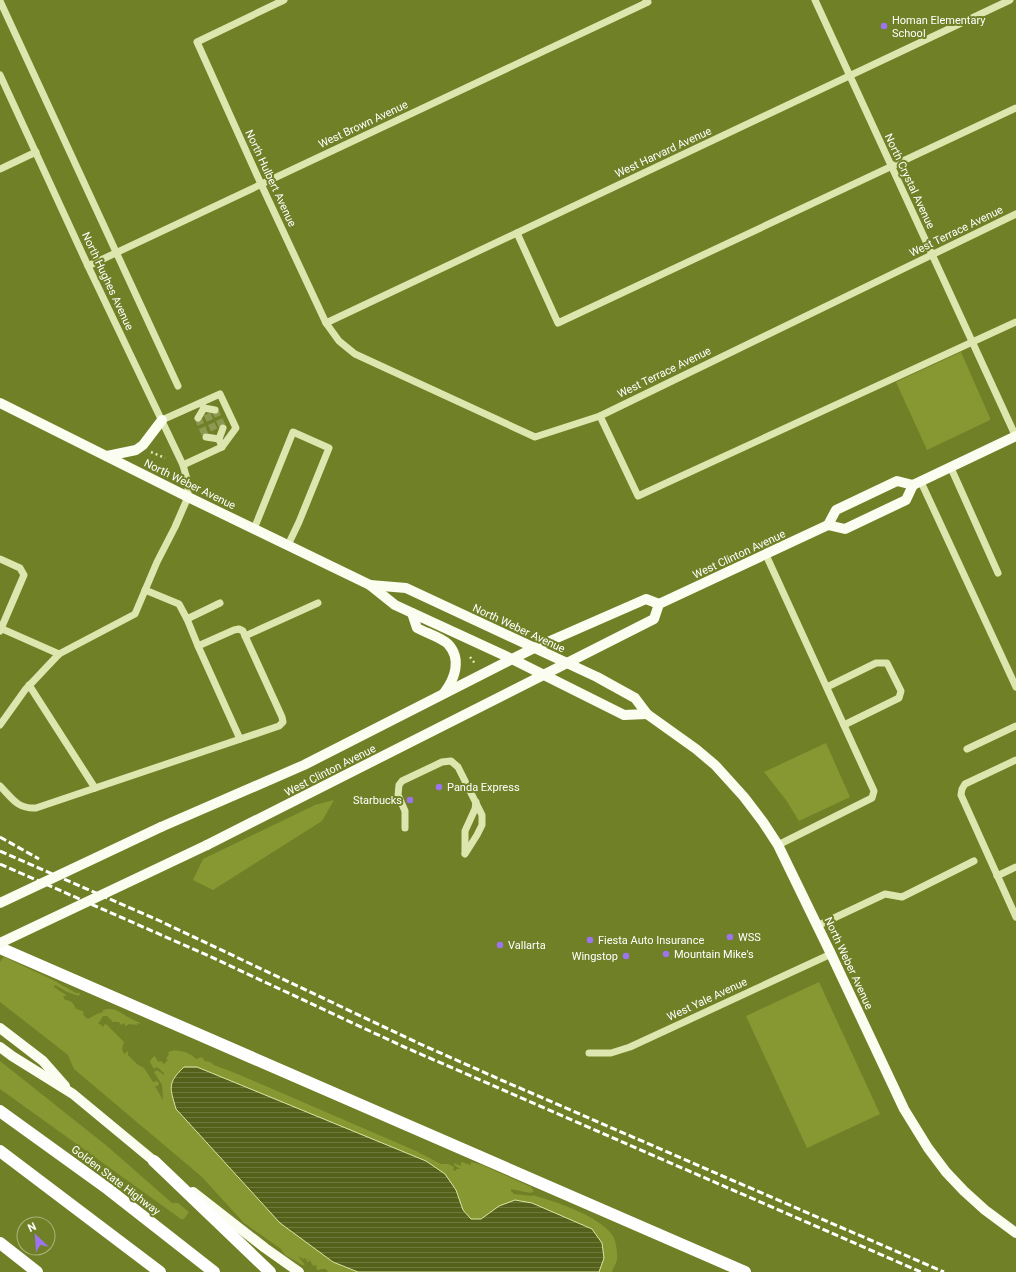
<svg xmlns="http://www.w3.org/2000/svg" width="1016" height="1272" font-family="Roboto,sans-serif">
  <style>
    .grass { fill: #879732 }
    .water { fill: url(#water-rules); stroke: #dce6a3 }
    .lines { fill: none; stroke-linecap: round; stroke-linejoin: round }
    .minor-tunnel { stroke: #8d9952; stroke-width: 7; stroke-dasharray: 7 3.5; stroke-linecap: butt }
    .path { stroke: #dde6ae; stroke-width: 2.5; stroke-dasharray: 2 3; stroke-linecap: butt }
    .minor { stroke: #dde6ae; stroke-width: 7 }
    .major { stroke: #fafdef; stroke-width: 10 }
    .highway { stroke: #fff; stroke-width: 12 }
    .rail { stroke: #fff; stroke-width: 3; stroke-dasharray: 7 3; stroke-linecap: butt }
    .major-bridge { stroke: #fafdef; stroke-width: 10 }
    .poi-dot { fill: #9b74ee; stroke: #708027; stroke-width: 1.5 }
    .labels { text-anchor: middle; stroke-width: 4; stroke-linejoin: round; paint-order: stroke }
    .poi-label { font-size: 11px; fill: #fff; stroke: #708027; text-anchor: start }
    .street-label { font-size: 11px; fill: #fff; stroke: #708027 }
  </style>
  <defs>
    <pattern id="water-rules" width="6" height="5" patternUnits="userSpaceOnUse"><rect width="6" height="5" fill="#54611b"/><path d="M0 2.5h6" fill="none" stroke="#6e793d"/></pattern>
  </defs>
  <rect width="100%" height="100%" fill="#708027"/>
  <g class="grass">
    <path d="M 961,352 L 990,418 L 990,420 L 927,450 L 896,382 Z"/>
    <path d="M 826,743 L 850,797 L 799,821 L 786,800 L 764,772 Z"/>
    <path d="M 334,800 L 322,821 L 213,890 L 193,880 L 203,859 L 315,805 Z"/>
    <path d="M 4,957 L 53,980 L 76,993 L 80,993 L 79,996 L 67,992 L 55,985 L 54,987 L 66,995 L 66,996 L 63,996 L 65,1000 C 70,1000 74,1003 76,1009 L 83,1011 L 84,1016 L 88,1019 L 97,1014 L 103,1012 L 103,1010 C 117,1005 126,1019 139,1022 L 140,1024 L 137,1023 L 137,1025 L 129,1024 L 126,1026 L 124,1023 L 121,1025 L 119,1022 L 112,1022 L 111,1019 L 110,1019 L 107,1016 L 103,1016 L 98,1024 L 100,1024 L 103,1027 L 104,1025 L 106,1024 L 124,1042 L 122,1049 L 124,1054 L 128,1051 L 128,1055 L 137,1064 L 144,1068 L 153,1082 L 157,1081 L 159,1083 L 158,1086 L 155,1086 L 163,1100 L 162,1085 L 154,1072 L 157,1070 L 164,1075 L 164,1073 L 157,1067 L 154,1069 L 150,1062 L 152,1058 L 155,1056 L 158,1062 L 161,1061 L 164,1064 L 168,1060 L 166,1059 L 169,1054 L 168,1052 C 177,1048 190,1052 196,1059 L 202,1057 L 205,1061 L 210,1062 L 214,1065 L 240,1075 L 416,1151 L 441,1164 L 448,1164 L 454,1167 L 453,1170 L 456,1171 L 456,1169 L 460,1169 L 454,1165 L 454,1163 L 461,1166 L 461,1162 L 471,1165 L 471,1162 L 482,1165 L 531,1187 L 534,1191 L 530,1193 L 511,1189 L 511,1191 L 514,1194 L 532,1196 L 533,1195 C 556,1202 600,1216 613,1236 C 616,1241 618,1255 617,1260 C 616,1264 613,1268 612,1272 L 599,1272 L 604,1258 L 602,1243 L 499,1206 L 481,1219 L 471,1219 L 463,1210 L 456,1190 L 184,1067 C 167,1083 170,1088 176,1109 L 280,1223 L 333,1262 L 358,1272 L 328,1272 L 326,1269 L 321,1269 L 319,1270 L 317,1270 L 316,1265 L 313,1266 L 310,1260 L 308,1262 L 306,1261 L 309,1258 L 306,1260 L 305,1258 L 303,1259 L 298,1256 L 305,1265 L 302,1265 L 285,1255 L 281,1249 L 244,1223 L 202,1177 L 74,1069 L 68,1055 L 0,1002 L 0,962 Z"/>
    <path d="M 819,982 L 880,1114 L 807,1148 L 746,1016 Z"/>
    <path d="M 0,1061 L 107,1146 L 172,1203 L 178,1203 L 189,1212 L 184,1219 L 181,1219 L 0,1089 Z"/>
  </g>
  <path class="water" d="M 184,1067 L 197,1067 L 426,1161 L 445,1174 L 456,1190 L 463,1210 L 471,1219 L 481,1219 L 499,1206 L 515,1200 L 532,1203 L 592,1229 L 602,1243 L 604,1258 L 599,1272 L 358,1272 L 333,1262 L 280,1223 L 176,1109 C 170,1088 167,1083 184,1067 Z"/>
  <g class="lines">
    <g class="minor-tunnel">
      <path d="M 215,410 L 223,428"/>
      <path d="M 207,414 L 215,432"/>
      <path d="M 198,418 L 206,437"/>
    </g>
    <g class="path">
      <path d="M 151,452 L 165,458"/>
      <path d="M 470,657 L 476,665"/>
    </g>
    <g class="minor">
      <path d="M 284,0 L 197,42 L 261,184 L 326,323 L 339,341 L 355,354 L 535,437 L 600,416 L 1016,214"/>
      <path d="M 815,0 L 1016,437"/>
      <path d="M 0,1 L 178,386"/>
      <path d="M 0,75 L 88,266 L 183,465 L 188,483 L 188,497 L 175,527 L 157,562 L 135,614 L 59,654 L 25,690 L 0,725"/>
      <path d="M 0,169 L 36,152"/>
      <path d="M 517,233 L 558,323 L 1016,108"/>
      <path d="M 88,266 L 648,2 L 646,0"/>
      <path d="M 326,323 L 1010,0"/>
      <path d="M 201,403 L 204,408 L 215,410"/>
      <path d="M 600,416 L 638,496 L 1016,322"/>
      <path d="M 198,418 L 204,408"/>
      <path d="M 162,420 L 220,394 L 236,428 L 222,447 L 183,465"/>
      <path d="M 206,437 L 219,439"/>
      <path d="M 222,447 L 219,439 L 223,428"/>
      <path d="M 951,468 L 998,573"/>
      <path d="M 921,482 L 1016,687"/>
      <path d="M 254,529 L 293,432 L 329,448 L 299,522 L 288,545"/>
      <path d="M 766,555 L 874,791 L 872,798 L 778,845"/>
      <path d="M 0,559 L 20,568 L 24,575 L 0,631"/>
      <path d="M 145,590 L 179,604 L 187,619 L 220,603"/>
      <path d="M 187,619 L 198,646"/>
      <path d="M 0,628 L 59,654"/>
      <path d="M 29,685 L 95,788"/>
      <path d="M 827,687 L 876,663 L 887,663 L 901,691 L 899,698 L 844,725"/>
      <path d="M 240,739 L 198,646 L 234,630 L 239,629 L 243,631 L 245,636"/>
      <path d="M 967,749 L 1016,726"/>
      <path d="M 1016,760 L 965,784 L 962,789 L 961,795 L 1016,917"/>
      <path d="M 0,786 C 12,798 17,809 36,808 L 279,726 L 283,722 L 282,717 L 245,636 L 318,603"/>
      <path d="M 405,828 L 405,811 L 398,795 L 399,785 L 402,781 L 442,762 L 451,761 L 458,767 L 482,815 L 482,825 L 477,835 L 465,854"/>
      <path d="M 465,853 L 465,831 L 475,809 L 476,802"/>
      <path d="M 997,876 L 1016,867"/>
      <path d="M 817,926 L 885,894 L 902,897 L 974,861"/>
      <path d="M 589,1053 L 611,1053 L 630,1047 L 831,954"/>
    </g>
    <g class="major">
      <path d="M 0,403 L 188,497 L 370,585 L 395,605 L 512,659 L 624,715 L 647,714"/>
      <path d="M 107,456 L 136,450 L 143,445 L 162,420"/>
      <path d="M 828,525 L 845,529 L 906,500 L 913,485"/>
      <path d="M 370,585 L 406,588 L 597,677 L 635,698 L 647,714 L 696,749 L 715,765 L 744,797 L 763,822 L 778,845 L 831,954 L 904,1109 L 928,1148 L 946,1172 L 964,1191 L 985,1210 L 1016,1233"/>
      <path d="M 412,613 L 417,628 C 426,633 440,637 448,644 C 462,659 455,679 444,693"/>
      <path d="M 161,827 L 304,765 L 534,648 L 646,599 L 659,604"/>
      <path d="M 207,845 L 654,619 L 659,604 L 828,525 L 836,510 L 897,481 L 913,485 L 1016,436"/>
      <path d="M 0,1028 L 43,1061 L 65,1086"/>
      <path d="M 0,1047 L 12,1056 L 73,1094 L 160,1166"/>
      <path d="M 193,1192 L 265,1248 L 299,1272"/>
    </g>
    <g class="highway">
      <path d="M 0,948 L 745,1272"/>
      <path d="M 0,1111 L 108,1189 L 214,1272"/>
      <path d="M 0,1151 L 160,1272"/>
      <path d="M 154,1161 L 270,1272"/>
      <path d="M 0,1243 L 37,1272"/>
    </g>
    <g class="rail">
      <path d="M 0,837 L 39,859"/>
      <path d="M 0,851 L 160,921 L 418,1043 L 499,1079 L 944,1272"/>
      <path d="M 0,864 L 209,956 L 402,1046 L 921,1272"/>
    </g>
    <g class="major-bridge">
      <path d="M 0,903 L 161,827"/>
      <path d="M 0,943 L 207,845"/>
    </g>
  </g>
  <g class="poi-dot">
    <circle cx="884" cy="26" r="4"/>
    <circle cx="439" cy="787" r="4"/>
    <circle cx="410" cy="800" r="4"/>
    <circle cx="730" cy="937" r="4"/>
    <circle cx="590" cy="940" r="4"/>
    <circle cx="500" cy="945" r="4"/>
    <circle cx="666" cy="954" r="4"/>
    <circle cx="626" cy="956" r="4"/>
  </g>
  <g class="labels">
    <g class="poi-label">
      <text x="892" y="24">Homan Elementary<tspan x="892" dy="13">School</tspan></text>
      <text x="447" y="791">Panda Express</text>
      <text x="402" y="804" text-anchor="end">Starbucks</text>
      <text x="738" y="941">WSS</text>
      <text x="598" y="944">Fiesta Auto Insurance</text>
      <text x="508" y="949">Vallarta</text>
      <text x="674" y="958">Mountain Mike's</text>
      <text x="618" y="960" text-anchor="end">Wingstop</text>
    </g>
    <g class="street-label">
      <text transform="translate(363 124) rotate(-25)" y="4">West Brown Avenue</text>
      <text transform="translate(663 152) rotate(-25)" y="4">West Harvard Avenue</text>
      <text transform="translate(271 178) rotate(65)" y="4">North Hulbert Avenue</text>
      <text transform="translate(910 181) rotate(65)" y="4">North Crystal Avenue</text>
      <text transform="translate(956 231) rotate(-26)" y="4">West Terrace Avenue</text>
      <text transform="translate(108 281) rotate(65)" y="4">North Hughes Avenue</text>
      <text transform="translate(664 372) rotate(-26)" y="4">West Terrace Avenue</text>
      <text transform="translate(190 484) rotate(26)" y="4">North Weber Avenue</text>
      <text transform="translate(739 554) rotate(-25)" y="4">West Clinton Avenue</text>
      <text transform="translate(519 628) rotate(25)" y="4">North Weber Avenue</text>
      <text transform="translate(330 770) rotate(-27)" y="4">West Clinton Avenue</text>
      <text transform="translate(849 963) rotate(65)" y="4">North Weber Avenue</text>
      <text transform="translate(707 999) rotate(-25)" y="4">West Yale Avenue</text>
      <text transform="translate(116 1180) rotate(37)" y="4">Golden State Highway</text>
    </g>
  </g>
  <g transform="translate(36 1236) rotate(335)"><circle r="19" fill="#708027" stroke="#a9b37d"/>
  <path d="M0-3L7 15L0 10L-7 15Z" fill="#9b74ee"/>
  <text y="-6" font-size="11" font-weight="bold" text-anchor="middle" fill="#ffffff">N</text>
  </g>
</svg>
